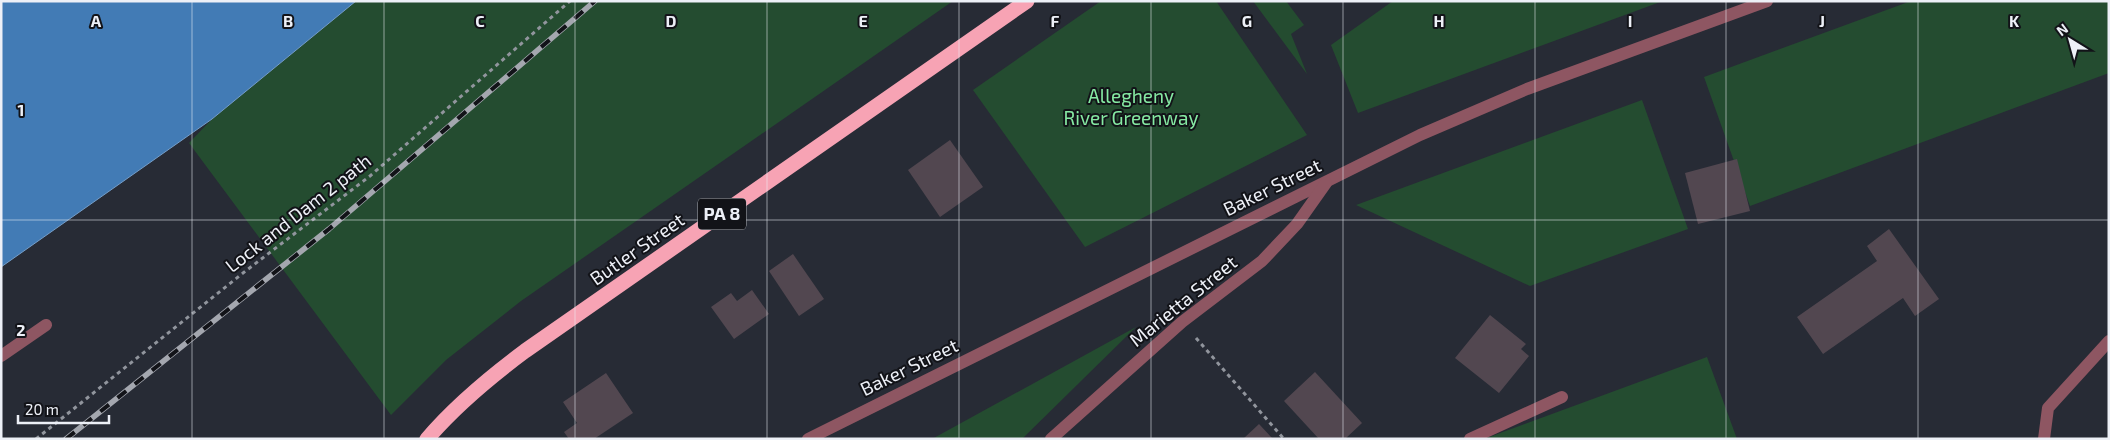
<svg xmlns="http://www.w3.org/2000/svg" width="2110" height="440" font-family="'Exo 2',sans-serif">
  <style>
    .green { fill: #244c30 }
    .water { fill: #427bb5; stroke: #759ec9 }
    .building { fill: #524750 }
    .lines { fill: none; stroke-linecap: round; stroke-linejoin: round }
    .path { stroke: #91959d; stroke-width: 3; stroke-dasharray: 4 4; stroke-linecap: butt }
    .minor { stroke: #8e5662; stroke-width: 12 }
    .highway { stroke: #f7a3b4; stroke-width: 15 }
    .rail-casing { stroke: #a4a7af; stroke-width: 5.5 }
    .rail { stroke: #121318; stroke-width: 4; stroke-dasharray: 11; stroke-linecap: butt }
    .grid { fill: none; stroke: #edf0f7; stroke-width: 1; stroke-opacity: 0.55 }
    .labels { text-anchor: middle; stroke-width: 4; stroke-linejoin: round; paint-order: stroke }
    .shield { fill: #121318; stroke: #abaeb4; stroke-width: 1 }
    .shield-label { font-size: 18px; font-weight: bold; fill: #edf0f7 }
    .park-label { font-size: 19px; fill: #86eaa3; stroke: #121318 }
    .street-label { font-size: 19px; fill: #edf0f7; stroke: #121318 }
    .grid-label { font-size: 16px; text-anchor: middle; font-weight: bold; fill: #edf0f7; stroke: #121318; stroke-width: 4; stroke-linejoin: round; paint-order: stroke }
  </style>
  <rect width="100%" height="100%" fill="#272b35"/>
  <g class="green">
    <path d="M 356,1 L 953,1 L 521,301 L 446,360 L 391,415 L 189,143 L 212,119 Z"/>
    <path d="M 1101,1 L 1216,1 L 1307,135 L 1085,247 L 973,90 Z"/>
    <path d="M 1253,1 L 1286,1 L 1304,25 L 1291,34 L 1307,74 Z"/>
    <path d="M 1393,1 L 1663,1 L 1358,113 L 1331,45 Z"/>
    <path d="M 1911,1 L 2109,1 L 2109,73 L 1750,206 L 1704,77 Z"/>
    <path d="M 1642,100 L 1688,229 L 1530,286 L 1356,205 Z"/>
    <path d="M 1136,327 L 1022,439 L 932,439 Z"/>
    <path d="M 1707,357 L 1737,439 L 1484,439 Z"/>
  </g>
  <path class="water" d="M 1,1 L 356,1 L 212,119 L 1,267 Z"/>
  <g class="building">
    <path d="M 950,140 L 983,187 L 940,217 L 908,170 Z"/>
    <path d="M 1737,159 L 1750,211 L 1698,224 L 1685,173 Z"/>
    <path d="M 1889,229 L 1939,299 L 1915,316 L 1903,298 L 1823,354 L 1797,317 L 1877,261 L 1867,246 Z"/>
    <path d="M 793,254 L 824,299 L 799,316 L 769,271 Z"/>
    <path d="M 752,290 L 769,314 L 734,339 L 711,307 L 731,293 L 737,301 Z"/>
    <path d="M 1490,315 L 1526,344 L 1521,349 L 1529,356 L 1499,393 L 1455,358 Z"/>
    <path d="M 1315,372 L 1362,423 L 1345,439 L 1319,439 L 1284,401 Z"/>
    <path d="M 606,373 L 633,413 L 594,439 L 569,439 L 564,432 L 577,423 L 563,402 Z"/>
    <path d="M 1259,424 L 1273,439 L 1243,439 Z"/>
  </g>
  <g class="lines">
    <g class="path">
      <path d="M 1196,338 L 1284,439"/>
      <path d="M 36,439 L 243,273 L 370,176 L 570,1"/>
    </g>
    <g class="minor">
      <path d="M 1,356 L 46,325"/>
      <path d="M 808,439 L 1420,135 L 1527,89 L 1767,1"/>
      <path d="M 1051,439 L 1182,322 L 1262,261 L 1297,224 L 1326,183"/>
      <path d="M 1470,439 L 1562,397"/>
      <path d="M 2044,439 L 2048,408 L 2109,341"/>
    </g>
    <path class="highway" d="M 427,439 C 456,405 490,377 525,351 L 1027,1"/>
    <defs>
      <path id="rail" d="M 66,439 L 329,229 L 595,1"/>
    </defs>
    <use href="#rail" class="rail-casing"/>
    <use href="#rail" class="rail"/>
  </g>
  <path class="grid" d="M 192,1 L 192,439M 384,1 L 384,439M 575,1 L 575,439M 767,1 L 767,439M 959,1 L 959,439M 1151,1 L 1151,439M 1343,1 L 1343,439M 1535,1 L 1535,439M 1726,1 L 1726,439M 1918,1 L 1918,439M 1,220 L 2109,220"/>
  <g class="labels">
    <rect class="shield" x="698" y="198.5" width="48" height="31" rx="4"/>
    <g class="shield-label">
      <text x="722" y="220">PA 8</text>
    </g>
    <g class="park-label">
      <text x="1131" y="103">Allegheny<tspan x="1131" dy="22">River Greenway</tspan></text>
    </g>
    <g class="street-label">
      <text transform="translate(1272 187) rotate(-26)" y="7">Baker Street</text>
      <text transform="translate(298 213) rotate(-38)" y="7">Lock and Dam 2 path</text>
      <text transform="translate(637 249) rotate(-35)" y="7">Butler Street</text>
      <text transform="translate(1183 301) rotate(-39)" y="7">Marietta Street</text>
      <text transform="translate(909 367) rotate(-26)" y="7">Baker Street</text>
    </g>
  </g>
  <g class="grid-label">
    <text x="96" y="27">A</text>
    <text x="288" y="27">B</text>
    <text x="480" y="27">C</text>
    <text x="671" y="27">D</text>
    <text x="863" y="27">E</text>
    <text x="1055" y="27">F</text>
    <text x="1247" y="27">G</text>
    <text x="1439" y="27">H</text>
    <text x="1630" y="27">I</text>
    <text x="1822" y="27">J</text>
    <text x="2014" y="27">K</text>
    <text x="21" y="116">1</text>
    <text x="21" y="336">2</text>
  </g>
  <rect width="2110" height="440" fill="none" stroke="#edf0f7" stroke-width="5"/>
  <g transform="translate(2070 40) rotate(323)" stroke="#121318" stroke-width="4" paint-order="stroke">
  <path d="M0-4L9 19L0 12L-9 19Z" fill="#edf0f7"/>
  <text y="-8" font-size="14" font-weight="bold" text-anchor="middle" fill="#edf0f7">N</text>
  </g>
  <path d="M18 415v8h91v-8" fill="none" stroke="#edf0f7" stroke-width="2.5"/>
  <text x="25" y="415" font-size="15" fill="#edf0f7" stroke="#121318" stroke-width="4" paint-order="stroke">20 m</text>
</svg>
